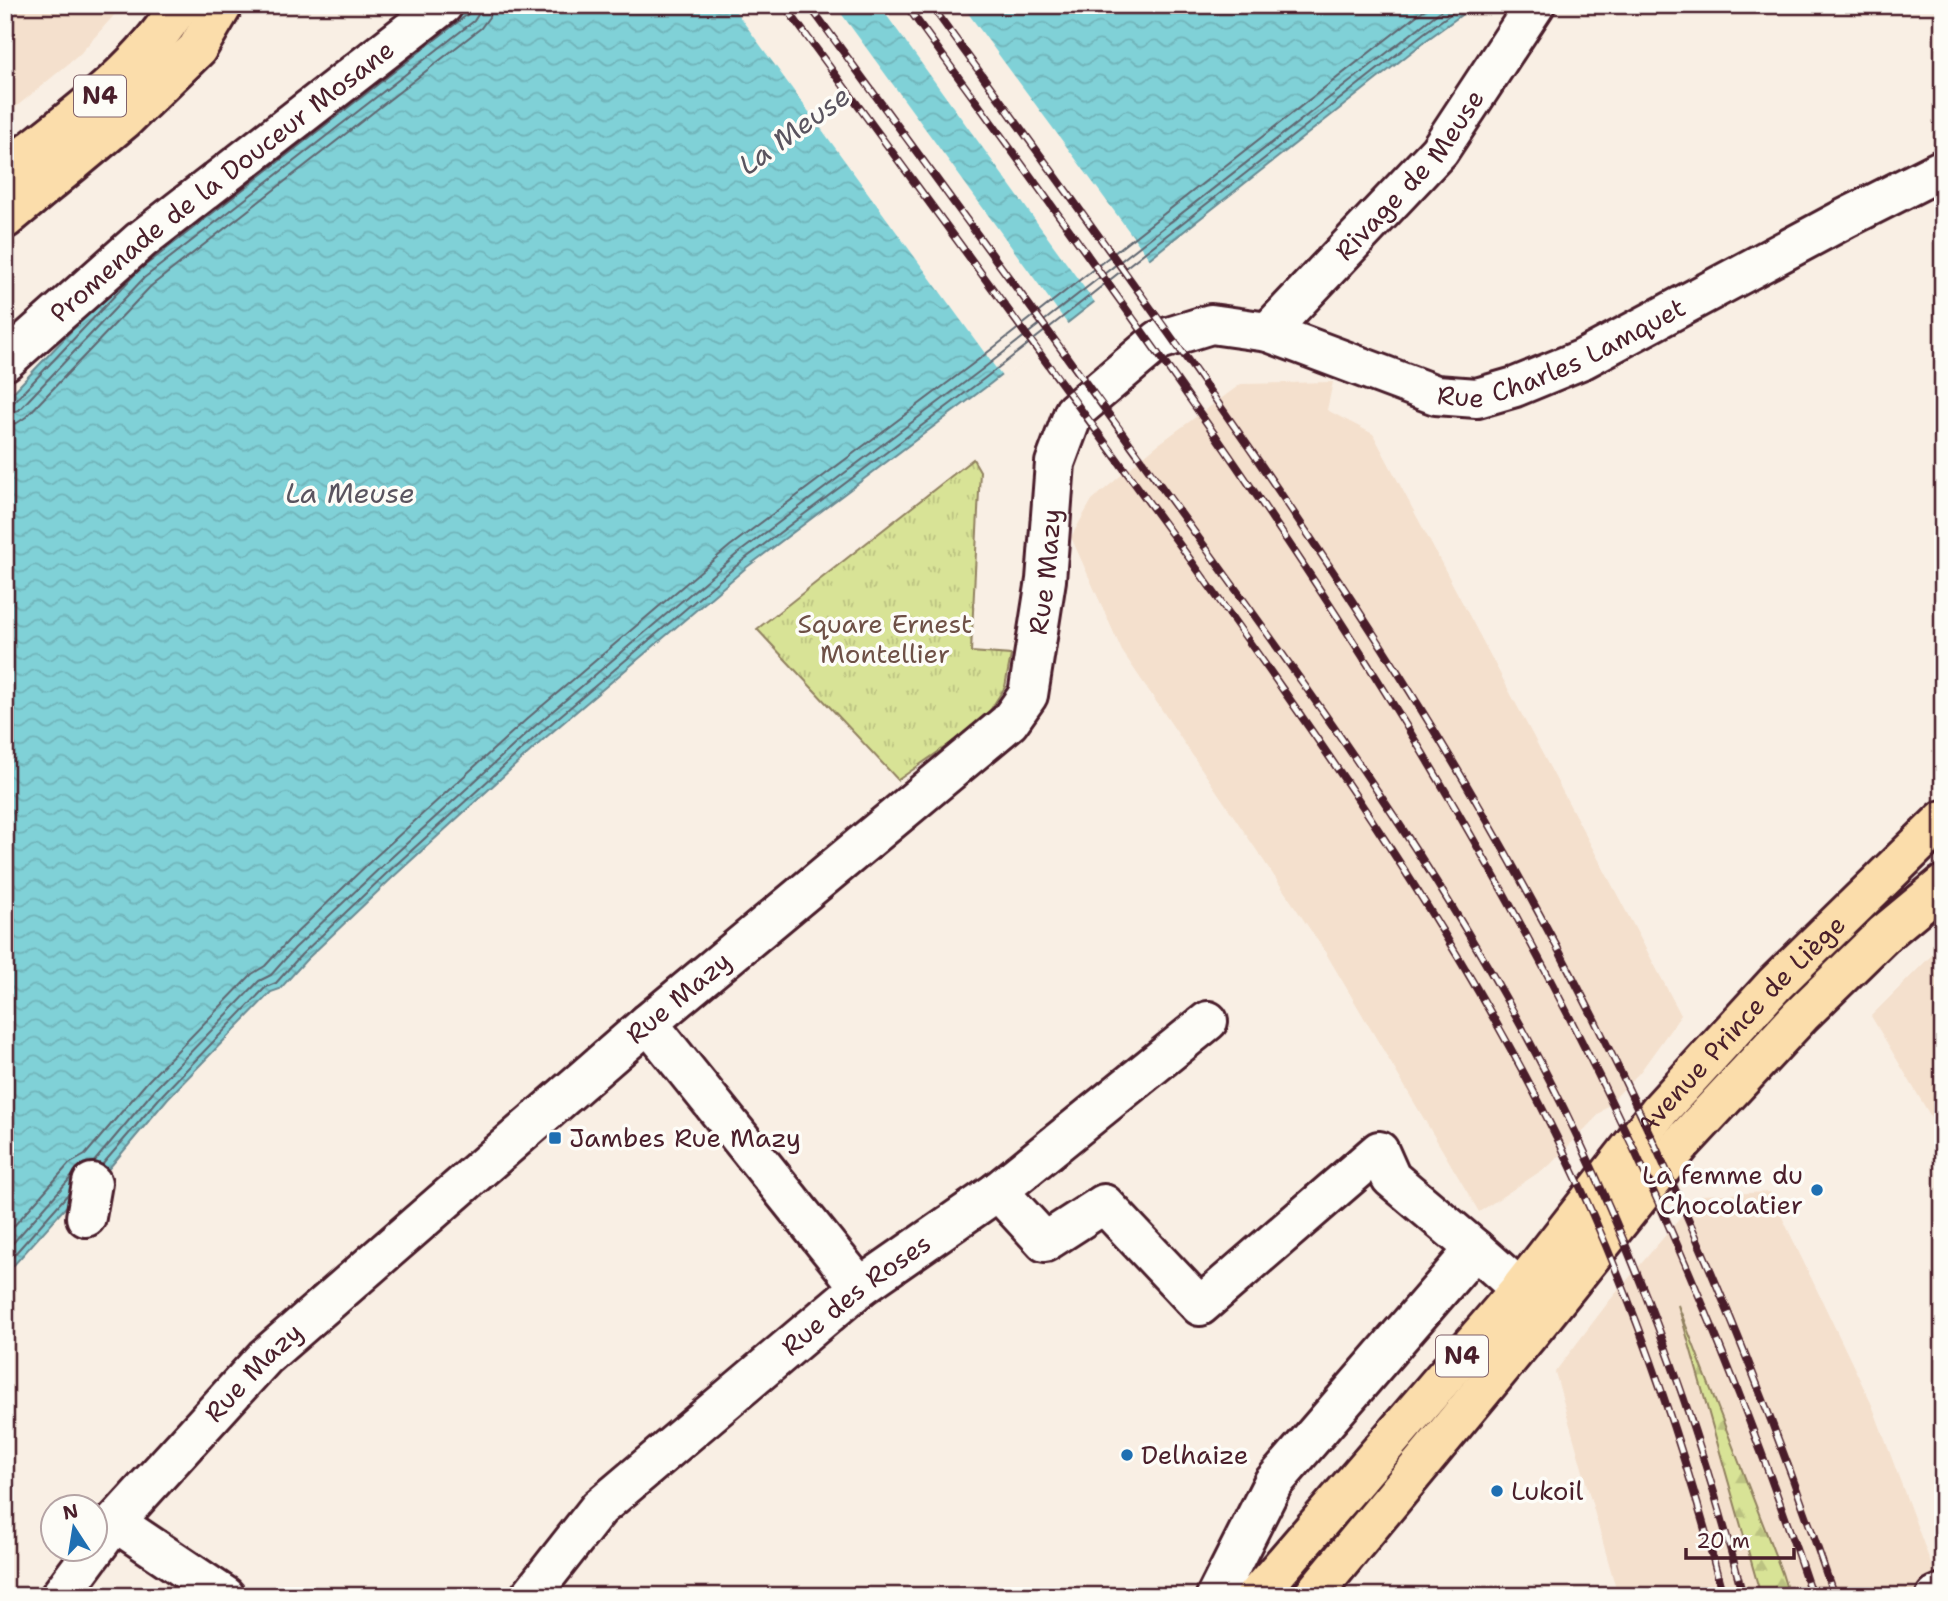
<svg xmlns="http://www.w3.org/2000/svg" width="1948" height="1601" font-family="'Shantell Sans',sans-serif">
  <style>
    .built { fill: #f4e0cd }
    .forest { fill: url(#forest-firs); stroke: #918160; stroke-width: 2 }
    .park { fill: url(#park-tufts); stroke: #918160; stroke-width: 2 }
    .water { fill: url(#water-waves); stroke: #6a8a92; stroke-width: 2 }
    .pier { fill: #f9efe4 }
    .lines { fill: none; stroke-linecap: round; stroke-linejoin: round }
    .shore { stroke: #606670; stroke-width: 2 }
    .minor-casing { stroke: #4a1f2b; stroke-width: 44 }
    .major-casing { stroke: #4a1f2b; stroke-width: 44 }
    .minor { stroke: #fdfcf7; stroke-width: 38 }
    .major { stroke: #fbddab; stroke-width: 38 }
    .rail-casing { stroke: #4a1f2b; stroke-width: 8 }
    .rail { stroke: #fdfcf7; stroke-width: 5; stroke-dasharray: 16; stroke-linecap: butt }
    .poi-dot { fill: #1f6fb2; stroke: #fdfcf7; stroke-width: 2.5 }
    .labels { text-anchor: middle; stroke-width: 7; stroke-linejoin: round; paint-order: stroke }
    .shield { fill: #fdfcf7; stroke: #806168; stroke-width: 2 }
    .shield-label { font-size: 24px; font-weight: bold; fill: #4a1f2b }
    .street-label { font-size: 26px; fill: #4a1f2b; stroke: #fdfcf7 }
    .park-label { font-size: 26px; fill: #6e5046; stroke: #fdfcf7 }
    .poi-label { font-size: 26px; fill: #4a1f2b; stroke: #fdfcf7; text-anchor: start }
    .water-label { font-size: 28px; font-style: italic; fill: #5a545f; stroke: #fdfcf7 }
  </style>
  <defs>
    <pattern id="forest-firs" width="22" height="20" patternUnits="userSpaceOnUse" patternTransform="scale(1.75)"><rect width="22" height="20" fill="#d8e396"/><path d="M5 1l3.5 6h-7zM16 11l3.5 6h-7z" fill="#bbc281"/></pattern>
    <pattern id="park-tufts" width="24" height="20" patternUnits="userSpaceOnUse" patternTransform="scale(1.75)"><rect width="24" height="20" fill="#d8e396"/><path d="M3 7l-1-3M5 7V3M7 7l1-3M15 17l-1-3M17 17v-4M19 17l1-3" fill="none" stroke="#bbc281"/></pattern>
    <pattern id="water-waves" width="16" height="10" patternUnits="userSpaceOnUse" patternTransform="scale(1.75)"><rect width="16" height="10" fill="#80d1d7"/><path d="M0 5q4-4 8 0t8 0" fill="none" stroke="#70b3b9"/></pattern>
  </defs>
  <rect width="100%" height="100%" fill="#f9efe4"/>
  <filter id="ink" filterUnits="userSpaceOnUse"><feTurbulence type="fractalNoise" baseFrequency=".0143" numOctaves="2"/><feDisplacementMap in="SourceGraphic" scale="14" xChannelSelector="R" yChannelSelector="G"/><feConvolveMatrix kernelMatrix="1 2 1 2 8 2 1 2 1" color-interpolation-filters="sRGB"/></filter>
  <g filter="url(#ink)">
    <g class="built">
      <path d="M 5,5 L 123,5 L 79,55 L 5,116 Z"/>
      <path d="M 1333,382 L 1327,410 L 1373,434 L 1681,1015 L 1640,1072 L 1550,1165 L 1479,1212 L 1324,950 L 1122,651 L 1071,537 L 1092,500 L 1156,446 L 1241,384 Z"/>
      <path d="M 1943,944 L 1943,1137 L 1871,1016 Z"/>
      <path d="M 1770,1192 L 1872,1405 L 1943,1596 L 1618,1596 L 1555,1372 L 1610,1300 L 1700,1195 Z"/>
    </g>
    <path class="forest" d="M 1678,1305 L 1782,1573 L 1789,1596 L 1761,1596 Z"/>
    <path class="park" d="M 973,459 L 980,471 L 971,652 L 1011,655 L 1005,687 L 984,720 L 898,780 L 757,629 Z"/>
    <path class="water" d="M 468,5 L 1475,5 L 1428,39 L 990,384 L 747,567 L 545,738 L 392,878 L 306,960 L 280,989 L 271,992 L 168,1098 L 96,1184 L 88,1182 L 5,1275 L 5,401 L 133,266 Z"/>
    <g class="pier">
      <path d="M 731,5 L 835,5 L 1069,326 L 1003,378 Z"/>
      <path d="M 879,5 L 962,5 L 1151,261 L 1096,304 Z"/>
    </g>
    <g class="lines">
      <g class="shore">
        <path d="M 5,405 L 13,403 L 138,271 L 468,14 L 471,5"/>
        <path d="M 5,414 L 19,410 L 144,278 L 474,21 L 479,13 L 480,5"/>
        <path d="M 5,425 L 17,423 L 26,417 L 151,286 L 481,28 L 489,17 L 491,5"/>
        <path d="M 93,1163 L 156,1088 L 259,981 L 271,975 L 295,948 L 381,867 L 535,726 L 737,554 L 980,371 L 1448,5"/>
        <path d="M 102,1165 L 163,1094 L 266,987 L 276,983 L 301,955 L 387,873 L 540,733 L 742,561 L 985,378 L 1424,33 L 1463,5"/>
        <path d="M 5,1236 L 69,1164 L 85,1155 L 148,1081 L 252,974 L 265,966 L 288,941 L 373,859 L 528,718 L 730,546 L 974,363 L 1430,5"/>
        <path d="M 5,1252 L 74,1174"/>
        <path d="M 5,1265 L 69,1193"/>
      </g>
      <defs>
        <g id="minor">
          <path id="s1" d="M 1268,332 L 1439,151 L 1535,5"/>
          <path id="s2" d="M 5,361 L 141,240 L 443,5"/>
          <path d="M 648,1023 L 860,1287"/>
          <path d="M 998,1191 L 1045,1242 L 1104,1204 L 1200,1306 L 1379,1151 L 1391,1178 L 1475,1249"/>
          <path d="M 86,1217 L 92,1183"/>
          <path d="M 115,1522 L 225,1596"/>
          <path id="s3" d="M 60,1596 L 115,1522 L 265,1357 L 648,1023 L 1009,722 L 1028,695 L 1046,580 L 1055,463 L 1074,412 L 1159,340 L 1211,324 L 1268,332 L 1436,395 L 1477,398 L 1515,387 L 1583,359 L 1846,218 L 1943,169"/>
          <path id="s4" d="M 530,1596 L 599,1508 L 860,1287 L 998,1191 L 1208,1021"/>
          <path d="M 1216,1596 L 1273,1483 L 1475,1249 L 1520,1289"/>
          <path d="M 1936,1596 L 1943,1593"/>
        </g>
        <g id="major">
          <path d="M 5,171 C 68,121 137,74 180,5"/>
          <path d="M 5,219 L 125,119 L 197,49 L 223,5"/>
          <path id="s5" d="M 1256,1596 L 1520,1289 L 1660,1110 L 1775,984 L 1943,820"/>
          <path d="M 1312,1596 L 1542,1318 L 1681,1144 L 1801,1015 L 1884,934 L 1943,885"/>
        </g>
      </defs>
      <use href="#minor" class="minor-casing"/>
      <use href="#major" class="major-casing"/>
      <use href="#minor" class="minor"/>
      <use href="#major" class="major"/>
      <defs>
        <g id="rail">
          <path d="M 784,5 C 917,186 1050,366 1182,548 C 1320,740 1458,934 1562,1148 C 1631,1291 1683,1442 1723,1596"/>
          <path d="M 809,5 C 939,183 1071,361 1200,540 C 1338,730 1479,926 1579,1140 C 1648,1287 1702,1438 1743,1596"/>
          <path d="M 906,5 C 1076,240 1250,472 1402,719 C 1571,994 1710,1289 1812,1596"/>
          <path d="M 931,5 C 1122,269 1320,531 1483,813 C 1626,1061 1743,1325 1834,1596"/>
        </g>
      </defs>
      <use href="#rail" class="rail-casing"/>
      <use href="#rail" class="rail"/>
    </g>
  </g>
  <g class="poi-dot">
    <rect x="548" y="1131" width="14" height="14" rx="3.5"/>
    <circle cx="1817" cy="1190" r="7"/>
    <circle cx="1127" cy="1455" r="7"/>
    <circle cx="1497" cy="1491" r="7"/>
  </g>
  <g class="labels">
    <g class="shield">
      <rect x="74" y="75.5" width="52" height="41" rx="5"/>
      <rect x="1436" y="1335.5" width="52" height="41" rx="5"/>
    </g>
    <g class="shield-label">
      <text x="100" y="104">N4</text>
      <text x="1462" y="1364">N4</text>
    </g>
    <g class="street-label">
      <text dy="9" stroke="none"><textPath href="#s1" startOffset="212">Rivage de Meuse</textPath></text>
      <text dy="9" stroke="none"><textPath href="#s2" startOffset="282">Promenade de la Douceur Mosane</textPath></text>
      <text dy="9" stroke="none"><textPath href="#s3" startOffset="2152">Rue Charles Lamquet</textPath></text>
      <text dy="9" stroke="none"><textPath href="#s3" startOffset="1451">Rue Mazy</textPath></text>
      <text dy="9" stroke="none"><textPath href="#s3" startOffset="863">Rue Mazy</textPath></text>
      <text dy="9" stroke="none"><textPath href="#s5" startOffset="749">Avenue Prince de Liège</textPath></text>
      <text dy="9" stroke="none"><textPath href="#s4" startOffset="446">Rue des Roses</textPath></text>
      <text dy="9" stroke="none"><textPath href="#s3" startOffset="296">Rue Mazy</textPath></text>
    </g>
    <g class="park-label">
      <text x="885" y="633">Square Ernest<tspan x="885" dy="30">Montellier</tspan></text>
    </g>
    <g class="poi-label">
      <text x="569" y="1147">Jambes Rue Mazy</text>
      <text x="1803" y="1184" text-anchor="end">La femme du<tspan x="1803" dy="30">Chocolatier</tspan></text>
      <text x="1141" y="1464">Delhaize</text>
      <text x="1511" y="1500">Lukoil</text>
    </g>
    <g class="water-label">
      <text transform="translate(794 130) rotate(-36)" y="10">La Meuse</text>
      <text x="350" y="503">La Meuse</text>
    </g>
  </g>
  <rect width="1948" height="1601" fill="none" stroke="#fdfcf7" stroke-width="28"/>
  <rect x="14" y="14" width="1920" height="1573" fill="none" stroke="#4a1f2b" stroke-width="2.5" filter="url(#ink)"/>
  <g transform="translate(74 1528) rotate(348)"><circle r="33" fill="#fdfcf7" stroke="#b5a4a5" stroke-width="2"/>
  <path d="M0-5L12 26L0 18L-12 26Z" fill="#1f6fb2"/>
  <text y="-10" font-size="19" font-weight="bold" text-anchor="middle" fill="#4a1f2b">N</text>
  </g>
  <path d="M1686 1548v10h108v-10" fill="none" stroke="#4a1f2b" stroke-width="3.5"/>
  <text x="1696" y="1548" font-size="21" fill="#4a1f2b" stroke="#fdfcf7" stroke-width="5" paint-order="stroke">20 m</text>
</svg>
